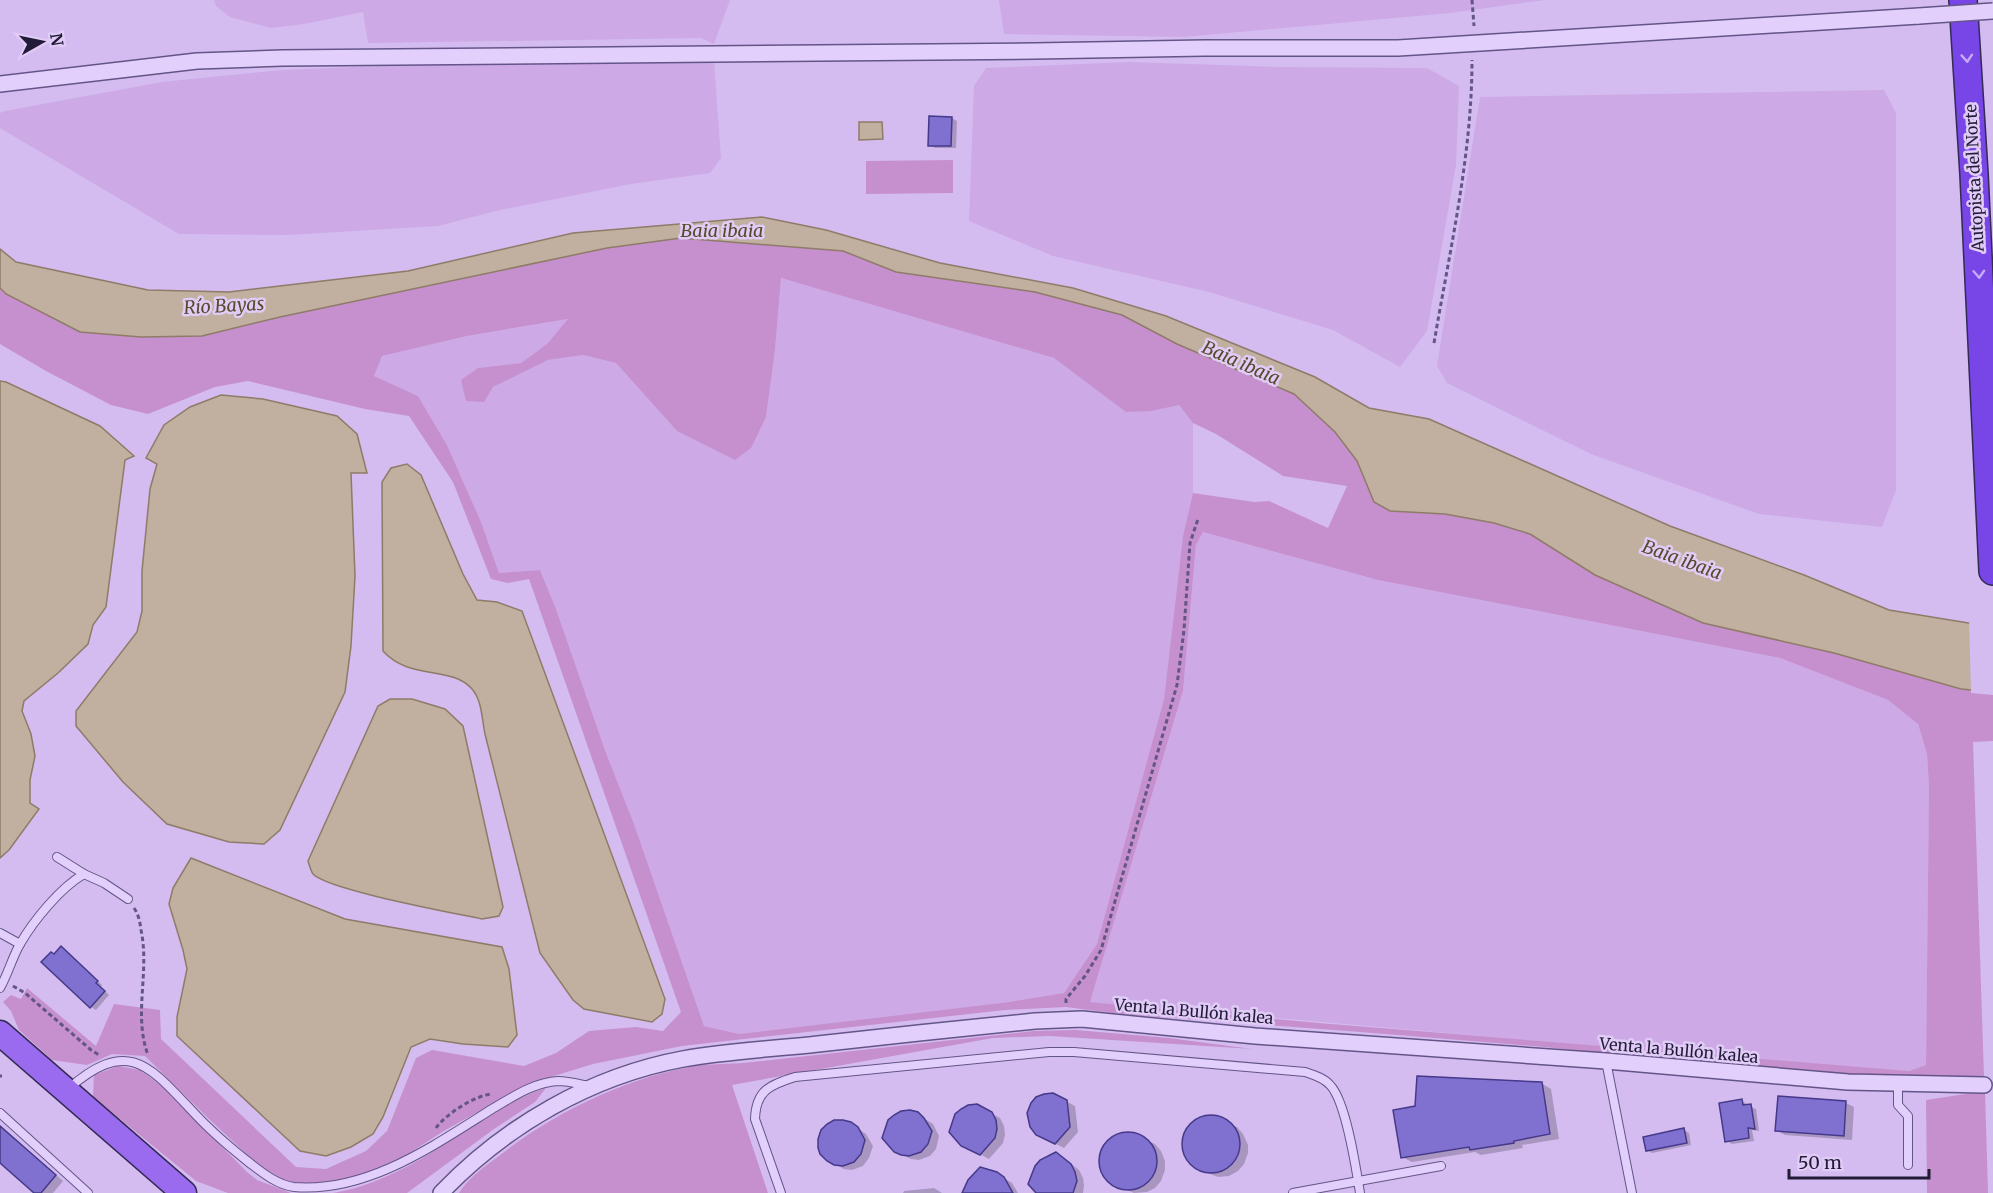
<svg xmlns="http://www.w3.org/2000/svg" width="1993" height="1193" font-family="Merriweather,serif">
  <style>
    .farmland { fill: #cda9e6 }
    .green { fill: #c690ce; fill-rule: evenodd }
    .water { fill: #c1afa0; stroke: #8e7b68; stroke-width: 1.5 }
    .pier { fill: #d4bcf0 }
    .shadow { fill: #0003 }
    .building { fill: #8070d0; stroke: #453989; stroke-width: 1.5 }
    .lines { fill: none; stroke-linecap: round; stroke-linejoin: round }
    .service-casing { stroke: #635588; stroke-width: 10 }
    .minor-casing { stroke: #635588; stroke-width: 18 }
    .trunk-casing { stroke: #332a55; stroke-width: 27 }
    .motorway-casing { stroke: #332a55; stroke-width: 30 }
    .path { stroke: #635588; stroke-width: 3; stroke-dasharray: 4.5 3; stroke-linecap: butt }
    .service { stroke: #e3cffb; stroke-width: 8 }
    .minor { stroke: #e3cffb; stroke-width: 15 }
    .trunk { stroke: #9a6bee; stroke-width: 24 }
    .motorway { stroke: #7846e6; stroke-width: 27 }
    .minor-bridge-casing { stroke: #635588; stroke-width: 18; stroke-linecap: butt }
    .minor-bridge { stroke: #e3cffb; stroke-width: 15 }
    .oneway { stroke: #c6aaf3 }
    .labels { text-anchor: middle; stroke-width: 5; stroke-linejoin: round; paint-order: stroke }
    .street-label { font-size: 16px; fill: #211b37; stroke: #e0ccf7 }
    .water-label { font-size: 18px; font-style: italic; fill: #574929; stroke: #e0ccf7 }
  </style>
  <rect width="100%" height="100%" fill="#d4bcf0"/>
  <g class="farmland">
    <path d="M 214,0 L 730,0 L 714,44 L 701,38 L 368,43 L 363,12 L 304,24 L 271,28 L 230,17 L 216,6 Z"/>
    <path d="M 999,0 L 1545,0 L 1450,13 L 1183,37 L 1004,34 Z"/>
    <path d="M 714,62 L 721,158 L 710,173 L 631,184 L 500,210 L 438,226 L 288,235 L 179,234 L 0,128 L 0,113 L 5,111 L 162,82 L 282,70 L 454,63 Z"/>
    <path d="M 1129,62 L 1280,67 L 1427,68 L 1459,86 L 1456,165 L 1427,331 L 1400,367 L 1333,330 L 1209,292 L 1053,256 L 969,221 L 974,86 L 986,68 Z"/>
    <path d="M 1884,90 L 1896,113 L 1896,490 L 1882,527 L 1759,514 L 1591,454 L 1447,383 L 1437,366 L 1480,97 Z"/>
    <path d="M 781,278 L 1054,358 L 1126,411 L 1151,411 L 1179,404 L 1193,423 L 1193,493 L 1183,537 L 1164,699 L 1097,944 L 1064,993 L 1009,1002 L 739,1034 L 704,1026 L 634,824 L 606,753 L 556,609 L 540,570 L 499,573 L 481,522 L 447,445 L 418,396 L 374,376 L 382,356 L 467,336 L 569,319 L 547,344 L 521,363 L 478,368 L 493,387 L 548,360 L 583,355 L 616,363 L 677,431 L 766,417 L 775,350 Z"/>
    <path d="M 1203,532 L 1378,580 L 1780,658 L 1888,700 L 1918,724 L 1927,754 L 1929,787 L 1926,1065 L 1909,1071 L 1701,1055 L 1090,1002 L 1183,691 L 1196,545 Z"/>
  </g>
  <g class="green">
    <path d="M 953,160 L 953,193 L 866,194 L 866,161 Z"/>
    <path d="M 681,238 L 843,251 L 896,272 L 1035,292 L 1122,315 L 1177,344 L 1294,394 L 1335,432 L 1357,461 L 1374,502 L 1494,523 L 1530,534 L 1595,575 L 1834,653 L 1960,689 L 1993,692 L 1993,741 L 1973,742 L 1984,1077 C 1840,1081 1697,1062 1554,1048 C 1410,1035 1265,1025 1120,1014 L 1066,1007 L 1005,1010 L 682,1046 L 593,1064 L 528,1084 L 442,1132 L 396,1162 L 353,1179 L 323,1186 L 290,1184 L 256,1163 L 210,1120 L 145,1056 L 112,1054 L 87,1065 L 52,1060 L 19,1030 L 11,1011 L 3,1002 L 11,995 L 21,999 L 27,988 L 96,1046 L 114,1004 L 160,1010 L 161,1039 L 296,1167 L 326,1169 L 366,1151 L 387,1131 L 416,1058 L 432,1050 L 524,1066 L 556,1053 L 589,1031 L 636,1027 L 663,1031 L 681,1012 L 529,579 L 508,583 L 491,579 L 453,482 L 409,416 L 365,409 L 248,381 L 215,387 L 148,414 L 111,405 L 46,371 L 0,344 L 0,288 L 6,294 L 141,337 L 202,336 L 280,317 L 607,248 ZM 781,278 L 1054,358 L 1126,412 L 1151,411 L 1179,405 L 1193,423 L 1216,434 L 1283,476 L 1347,486 L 1328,528 L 1269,501 L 1254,502 L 1193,493 L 1183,536 L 1164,699 L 1097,944 L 1064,993 L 1009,1002 L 739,1034 L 704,1026 L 634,824 L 606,753 L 556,609 L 540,570 L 499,573 L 481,522 L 447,445 L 418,396 L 374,376 L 382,356 L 467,336 L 568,319 L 547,344 L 521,363 L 478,368 L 461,380 L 466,401 L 484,402 L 493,387 L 548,360 L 583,355 L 616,363 L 677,431 L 735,460 L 751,448 L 766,417 L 775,350 ZM 1203,532 L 1378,580 L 1780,658 L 1888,700 L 1918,724 L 1927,754 L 1929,787 L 1926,1065 L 1909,1071 L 1319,1023 L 1090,1002 L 1183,691 L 1196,545 Z"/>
    <path d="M 1076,1030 L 1169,1038 L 1252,1049 L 1050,1036 L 993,1038 L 732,1085 L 768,1193 L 459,1193 C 469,1177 484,1167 499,1156 C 554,1112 631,1075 702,1065 C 715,1064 729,1064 743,1063 L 1034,1031 Z"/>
    <path d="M 118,1066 L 140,1070 L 162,1086 L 247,1172 L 257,1180 L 291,1193 L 228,1193 L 196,1181 L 93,1097 L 94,1075 Z"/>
    <path d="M 546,1088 L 535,1102 L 494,1129 L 407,1193 L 333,1193 C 387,1184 431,1153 477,1124 C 499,1110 520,1096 546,1088 Z"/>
    <path d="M 1985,1091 L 1988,1193 L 1927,1193 L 1926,1100 Z"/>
  </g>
  <g class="water">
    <path d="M 859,122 L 882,122 L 883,139 L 859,140 Z"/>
    <path d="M 762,217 L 826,230 L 940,263 L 1073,288 L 1166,316 L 1315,377 L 1369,408 L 1429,419 L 1670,526 L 1804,575 L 1889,610 L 1993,627 L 1993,692 L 1961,689 L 1834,653 L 1703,623 L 1595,575 L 1530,534 L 1494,523 L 1445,514 L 1390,511 L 1374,502 L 1357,461 L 1335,432 L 1294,394 L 1177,344 L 1122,315 L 1035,292 L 896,272 L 843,251 L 681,238 L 607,248 L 280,317 L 202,336 L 141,337 L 80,332 L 6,294 L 0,288 L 0,249 L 16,262 L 148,290 L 229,292 L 408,271 L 573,233 Z"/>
    <path d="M 0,381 L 6,382 L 100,426 L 134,456 L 125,460 L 106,607 L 93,625 L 88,644 L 58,673 L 24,701 L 22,711 L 31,734 L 35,756 L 30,780 L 30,803 L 39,809 L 9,850 L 0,858 Z"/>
    <path d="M 221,395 L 263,399 L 337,416 L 357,434 L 367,473 L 351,473 L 355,576 L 351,646 L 345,692 L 280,830 L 264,844 L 229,842 L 167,824 L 123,782 L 76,726 L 76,711 L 137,632 L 142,611 L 142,571 L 150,489 L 157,464 L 146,458 L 164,425 L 190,407 Z"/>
    <path d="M 407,464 L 421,475 L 463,574 L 477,600 L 497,602 L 522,611 L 665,999 L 662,1014 L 652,1022 L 584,1009 L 573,1000 L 540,953 L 485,734 C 482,720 482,700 472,689 C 451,665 410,681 383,651 L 382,482 L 391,468 Z"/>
    <path d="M 390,699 L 412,699 L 445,709 L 463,726 L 503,907 L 499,916 L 482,919 C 454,913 328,890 313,874 C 311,871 309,864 308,861 L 378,706 Z"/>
    <path d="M 191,858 L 345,919 L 502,947 L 509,969 L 517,1035 L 508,1047 L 463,1044 L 430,1039 L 411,1047 L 383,1117 L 373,1134 L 351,1147 L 326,1156 L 300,1151 L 177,1036 L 177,1017 L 187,969 L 183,950 L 169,904 L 173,888 Z"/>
  </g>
  <path class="pier" d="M 1969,619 L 1993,624 L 1993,695 L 1971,693 Z"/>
  <g class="shadow">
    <path d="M 931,118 L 952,118 L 957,121 L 956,148 L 935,148 L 930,145 Z"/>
    <path d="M 62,948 L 102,985 L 101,987 L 109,995 L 96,1010 L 91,1007 L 55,955 Z"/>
    <path d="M 1541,1083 L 1551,1089 L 1559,1139 L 1522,1145 L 1523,1148 L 1481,1155 L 1475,1152 L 1412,1162 L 1402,1157 Z"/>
    <path d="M 1053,1094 L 1075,1106 L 1078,1132 L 1064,1148 L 1046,1139 Z"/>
    <path d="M 1779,1098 L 1846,1103 L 1854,1107 L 1852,1140 L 1785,1135 L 1777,1130 Z"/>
    <path d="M 1742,1101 L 1747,1104 L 1748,1106 L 1756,1109 L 1759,1131 L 1752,1130 L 1754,1141 L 1732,1144 L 1727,1141 Z"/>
    <path d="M 977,1106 L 1000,1118 L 1004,1126 L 1005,1135 L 1003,1143 L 989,1159 L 967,1147 Z"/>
    <path d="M 917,1114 L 933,1124 L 939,1136 L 936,1149 L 930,1156 L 919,1160 L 911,1159 L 895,1151 Z"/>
    <path d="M 1214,1117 L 1237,1127 L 1243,1134 L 1248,1145 L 1248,1153 L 1244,1164 L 1238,1171 L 1229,1176 L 1218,1177 L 1203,1171 L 1194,1165 L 1184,1150 L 1184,1140 L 1192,1124 L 1198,1120 Z"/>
    <path d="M 850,1123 L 866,1134 L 873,1146 L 869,1158 L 863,1166 L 852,1170 L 844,1169 L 828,1160 Z"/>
    <path d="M 0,1125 L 63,1181 L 53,1193 L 37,1193 L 0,1161 Z"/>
    <path d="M 1684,1130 L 1689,1133 L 1691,1145 L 1652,1153 L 1647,1150 Z"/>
    <path d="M 1131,1133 L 1155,1144 L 1161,1151 L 1165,1161 L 1165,1170 L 1161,1181 L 1155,1188 L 1147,1192 L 1134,1193 L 1120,1187 L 1111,1182 L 1101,1167 L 1104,1148 L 1109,1141 L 1115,1137 Z"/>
    <path d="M 1065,1159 L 1079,1170 L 1083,1178 L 1084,1186 L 1083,1193 L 1038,1193 Z"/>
    <path d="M 996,1173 L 1012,1183 L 1018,1193 L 964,1193 Z"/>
    <path d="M 934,1188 L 942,1193 L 903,1193 L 904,1191 Z"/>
  </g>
  <g class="building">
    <path d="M 929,116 L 952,117 L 951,146 L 928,146 Z"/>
    <path d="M 61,946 L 98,981 L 96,983 L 105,991 L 90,1008 L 41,962 L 51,952 L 54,954 Z"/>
    <path d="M 1417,1076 L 1542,1082 L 1550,1134 L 1514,1141 L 1514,1143 L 1470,1150 L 1469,1147 L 1401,1158 L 1393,1110 L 1415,1106 Z"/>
    <path d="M 1053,1093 L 1067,1100 L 1070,1127 L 1055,1144 L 1036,1135 L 1030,1127 L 1027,1113 L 1031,1103 L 1036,1097 L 1044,1094 Z"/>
    <path d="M 1778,1096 L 1846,1101 L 1844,1136 L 1775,1131 Z"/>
    <path d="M 1742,1099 L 1743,1105 L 1751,1104 L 1755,1129 L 1748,1128 L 1749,1138 L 1725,1142 L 1719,1103 Z"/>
    <path d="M 977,1104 L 992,1112 L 996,1120 L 997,1129 L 995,1138 L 980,1155 L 961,1146 L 949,1132 L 955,1114 L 961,1109 L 968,1105 Z"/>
    <path d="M 910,1110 L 918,1112 L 924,1118 L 932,1131 L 928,1144 L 921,1152 L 909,1156 L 901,1155 L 894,1152 L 882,1138 L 888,1120 L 894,1115 L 901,1111 Z"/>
    <circle cx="1211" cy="1144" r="29"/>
    <path d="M 834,1120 L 843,1120 L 851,1122 L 858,1127 L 865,1140 L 861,1154 L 854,1162 L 843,1166 L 834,1165 L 827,1161 L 820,1154 L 818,1148 L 818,1139 L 821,1130 L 827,1124 Z"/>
    <path d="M 0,1126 L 56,1175 L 41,1193 L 34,1193 L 0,1163 Z"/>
    <path d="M 1684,1128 L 1687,1143 L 1646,1151 L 1643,1137 Z"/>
    <circle cx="1128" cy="1161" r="29"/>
    <path d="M 1056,1152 L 1071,1164 L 1075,1172 L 1077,1181 L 1073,1193 L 1036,1193 L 1028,1184 L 1035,1166 L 1040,1160 Z"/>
    <path d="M 980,1167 L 997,1172 L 1004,1177 L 1013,1193 L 962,1193 L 968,1180 Z"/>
  </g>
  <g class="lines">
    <defs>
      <g id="service">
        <path d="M 57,857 L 84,874"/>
        <path d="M 0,933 L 20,944"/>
        <path d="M 0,988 C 8,974 12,958 20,944 C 34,920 60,888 84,874 L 104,883 L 128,899"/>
        <path d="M 1606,1061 L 1632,1193"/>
        <path d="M 1898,1083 L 1898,1105 L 1908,1116 L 1908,1165"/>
        <path d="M 68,1089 C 130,1035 150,1067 197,1116 C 213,1133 232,1149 251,1164 C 264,1174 278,1185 294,1187 C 367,1193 433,1146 492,1109 C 511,1098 534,1082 558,1081 C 568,1081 579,1084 589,1086"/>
        <path d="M 0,1113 L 88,1193"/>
        <path d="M 781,1193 L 755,1119 C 756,1090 770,1085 795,1077 L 1049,1052 L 1074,1052 L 1305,1072 C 1314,1075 1324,1078 1330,1085 C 1346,1101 1356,1168 1360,1193"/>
        <path d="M 1293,1193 L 1441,1166"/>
      </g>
      <g id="minor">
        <path d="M 0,84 L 197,61 L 282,58 L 1035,51 L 1204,48 L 1398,48 L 1919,16"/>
        <path d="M 441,1193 C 505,1126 591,1076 683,1059 C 727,1051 773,1049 818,1044 C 890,1036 963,1028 1035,1021 L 1082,1019 L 1255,1036 L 1606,1061 L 1848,1082 L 1984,1085"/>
      </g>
      <path id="trunk" d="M 0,1033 L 184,1193"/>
      <path id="motorway" d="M 1963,0 L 1974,174 L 1993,571"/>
    </defs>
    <use href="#service" class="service-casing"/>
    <use href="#minor" class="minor-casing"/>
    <use href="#trunk" class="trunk-casing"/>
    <use href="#motorway" class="motorway-casing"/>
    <g class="path">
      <path d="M 1472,0 L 1474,26"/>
      <path d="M 1434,343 C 1450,249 1472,155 1472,60"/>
      <path d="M 134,908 C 139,915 140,923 141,930 C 150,972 133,1015 148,1055"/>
      <path d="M 13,986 L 25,993 L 91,1050 L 99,1055"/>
      <path d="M 1066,1003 L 1066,999 L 1085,976 L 1101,950 L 1177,685 L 1184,630 L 1190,543 L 1198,519"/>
      <path d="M 0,1076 L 2,1076"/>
      <path d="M 436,1128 C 446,1114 474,1096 491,1094"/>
    </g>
    <use href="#service" class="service"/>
    <use href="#minor" class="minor"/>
    <use href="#trunk" class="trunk"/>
    <use href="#motorway" class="motorway"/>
    <defs>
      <path id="minor-bridge" d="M 1919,16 L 1993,11"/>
    </defs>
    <use href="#minor-bridge" class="minor-bridge-casing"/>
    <use href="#minor-bridge" class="minor-bridge"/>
  </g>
  <defs><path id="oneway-chevron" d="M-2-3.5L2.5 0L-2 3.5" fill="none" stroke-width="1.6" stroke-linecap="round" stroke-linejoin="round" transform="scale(1.5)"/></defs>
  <g class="oneway">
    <use href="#oneway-chevron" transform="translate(1967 58) rotate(86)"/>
    <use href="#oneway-chevron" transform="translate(1979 274) rotate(87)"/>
  </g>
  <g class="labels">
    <g class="street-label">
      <text transform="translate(1974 178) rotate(-93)" y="6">Autopista del Norte</text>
      <text transform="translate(1194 1011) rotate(5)" y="6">Venta la Bullón kalea</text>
      <text transform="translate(1679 1050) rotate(5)" y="6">Venta la Bullón kalea</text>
    </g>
    <g class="water-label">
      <text x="722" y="237">Baia ibaia</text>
      <text transform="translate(224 306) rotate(-3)" y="6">Río Bayas</text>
      <text transform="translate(1241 363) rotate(24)" y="6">Baia ibaia</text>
      <text transform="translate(1682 560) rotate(20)" y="6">Baia ibaia</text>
    </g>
  </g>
  <g transform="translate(42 42) rotate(81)" stroke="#e0ccf7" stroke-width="4.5" paint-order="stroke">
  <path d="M0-4.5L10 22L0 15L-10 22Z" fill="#211b37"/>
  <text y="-9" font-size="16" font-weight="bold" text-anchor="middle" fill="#211b37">N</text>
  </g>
  <path d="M1789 1169v9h140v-9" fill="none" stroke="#211b37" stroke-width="3"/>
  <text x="1798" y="1169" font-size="18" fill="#211b37" stroke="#e0ccf7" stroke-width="4.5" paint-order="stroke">50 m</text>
</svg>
